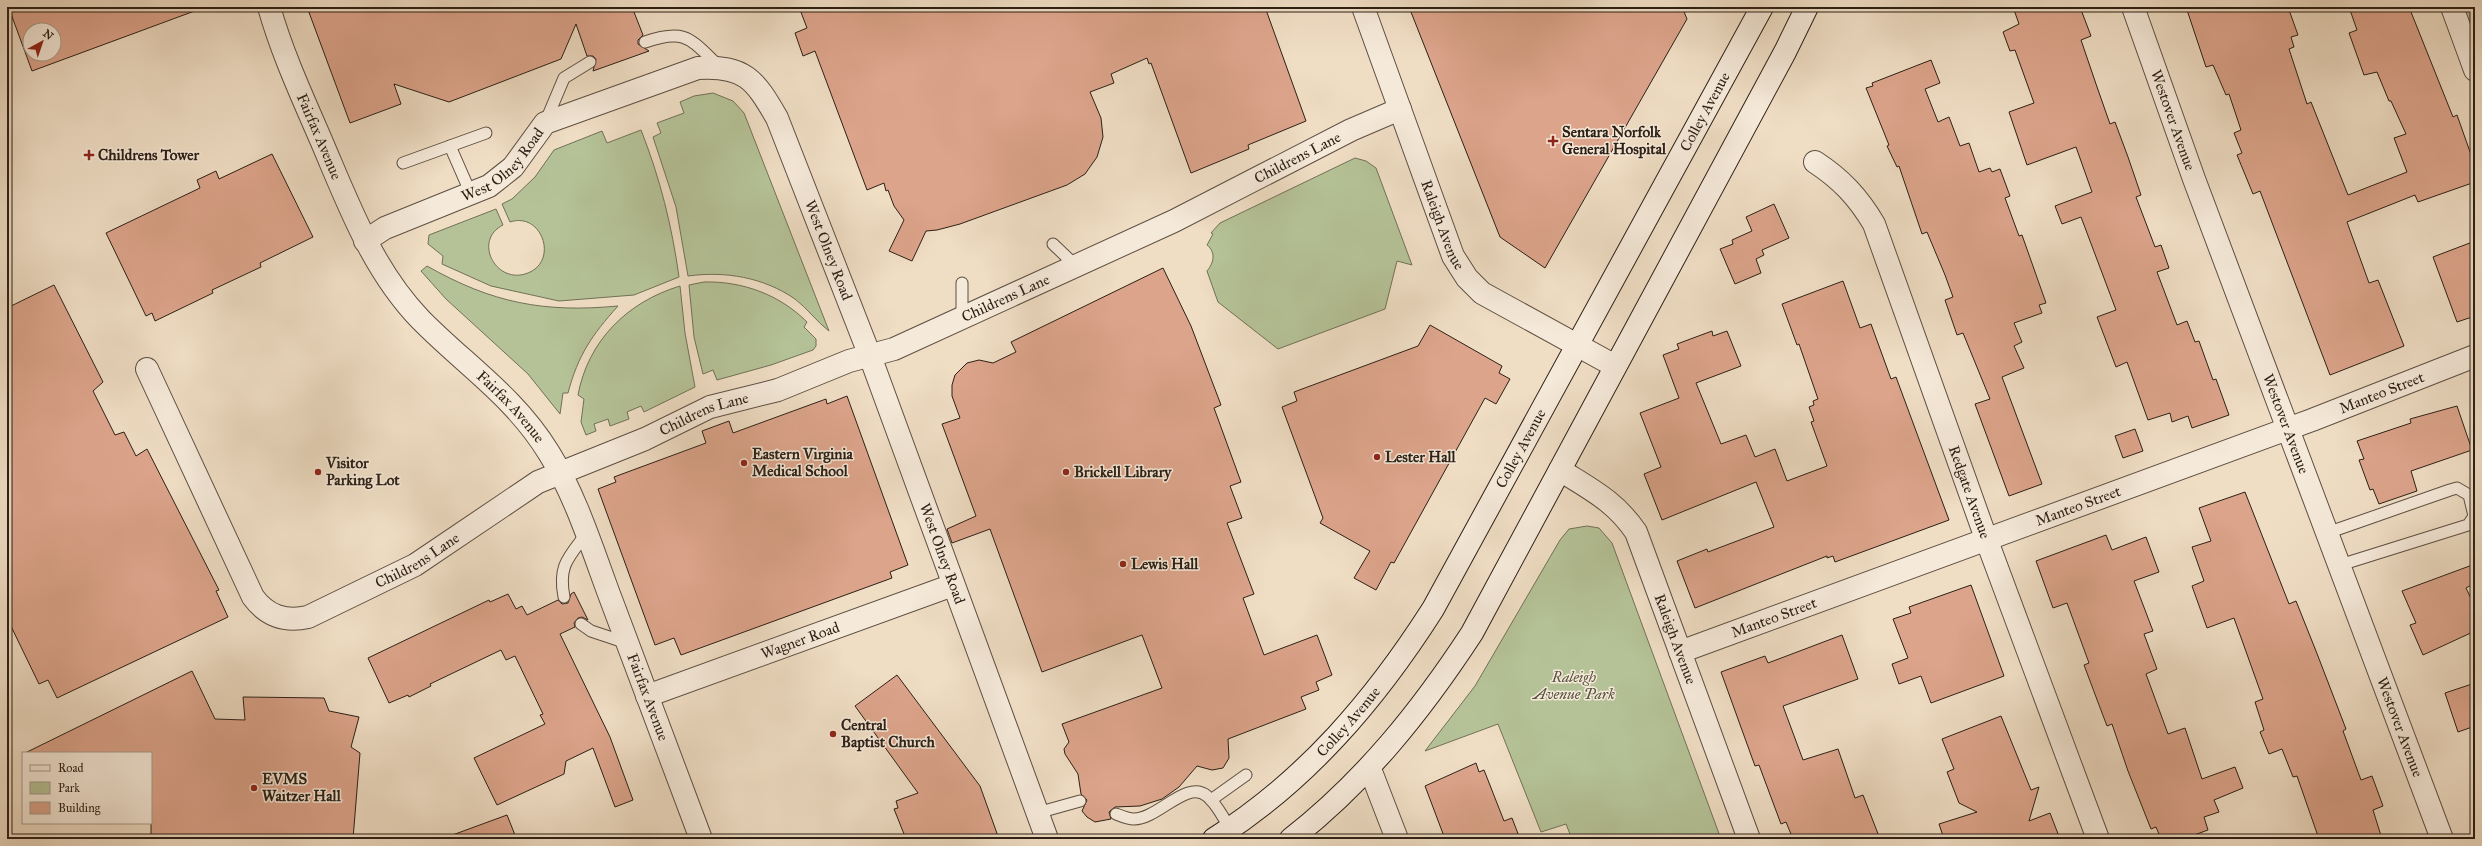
<svg xmlns="http://www.w3.org/2000/svg" width="2482" height="846" font-family="'IM FELL Great Primer',serif">
  <style>
    .green { fill: #b5c297; stroke: #707156 }
    .building { fill: #dca48b; stroke: #2c2016; fill-rule: evenodd }
    .lines { fill: none; stroke-linecap: round; stroke-linejoin: round }
    .service-casing { stroke: #5d4f42; stroke-width: 13 }
    .minor-casing { stroke: #5d4f42; stroke-width: 24 }
    .secondary-casing { stroke: #2c2016; stroke-width: 24 }
    .service { stroke: #f5e9d9; stroke-width: 11 }
    .minor { stroke: #f5e9d9; stroke-width: 22 }
    .secondary { stroke: #f5e9d9; stroke-width: 22 }
    .poi-dot { fill: #8f2418; stroke: #f5e9d9; stroke-width: 1.5 }
    .labels { text-anchor: middle; stroke-width: 3; stroke-linejoin: round; paint-order: stroke }
    .street-label { font-size: 15px; fill: #2c2016; stroke: #f5e9d9 }
    .poi-label { font-size: 15px; font-weight: bold; fill: #2c2016; stroke: #f5e9d9; text-anchor: start }
    .park-label { font-size: 15px; font-style: italic; fill: #55513d; stroke: #f5e9d9 }
  </style>
  <rect width="100%" height="100%" fill="#efddc4"/>
  <filter id="stains"><feTurbulence type="fractalNoise" baseFrequency=".005" numOctaves="4"/><feColorMatrix values="0 0 0 0 .2 0 0 0 0 .09 0 0 0 0 .02 0 0 0 .5 -.17"/></filter>
  <radialGradient id="worn" r=".72"><stop offset=".6" stop-color="#630" stop-opacity="0"/><stop offset="1" stop-color="#630" stop-opacity=".3"/></radialGradient>
  <g class="green">
    <path d="M 2463,7 L 2475,7 L 2475,40 Z"/>
    <path d="M 713,93 L 733,101 L 744,113 L 829,331 C 817,322 807,308 795,299 C 763,277 725,271 688,276 L 676,207 L 653,137 L 661,133 L 657,123 L 684,113 L 680,102 L 694,96 Z"/>
    <path d="M 641,130 C 660,178 672,226 679,277 L 634,295 L 559,301 L 491,286 L 442,264 L 443,256 L 428,244 L 429,235 L 496,209 L 503,225 C 473,240 495,283 525,274 C 560,264 543,211 510,222 L 502,204 L 512,199 L 535,177 L 554,150 L 602,131 L 607,143 Z"/>
    <path d="M 1355,158 L 1366,161 L 1376,168 L 1412,265 L 1397,261 L 1385,309 L 1278,349 L 1218,302 L 1207,271 C 1214,263 1216,252 1207,245 L 1213,234 L 1211,233 L 1220,223 Z"/>
    <path d="M 427,266 C 492,303 544,313 618,306 C 592,335 578,355 568,393 L 563,393 L 560,414 L 528,374 L 446,299 L 421,271 Z"/>
    <path d="M 704,282 C 743,281 780,295 807,322 L 804,327 L 816,339 L 816,346 L 813,350 L 771,365 L 717,380 L 713,370 L 703,374 L 694,337 L 689,285 Z"/>
    <path d="M 680,286 L 685,333 L 695,387 L 644,412 L 641,406 L 627,412 L 629,419 L 610,426 L 608,419 L 594,424 L 596,431 L 586,435 L 581,422 L 584,399 L 578,395 C 588,341 627,302 680,286 Z"/>
    <path d="M 1587,526 L 1599,528 L 1612,543 L 1721,839 L 1572,839 L 1566,824 L 1541,832 L 1498,724 L 1425,751 L 1475,686 L 1560,540 L 1569,529 Z"/>
  </g>
  <g class="building">
    <path d="M 22,7 L 200,7 L 200,9 L 32,71 L 10,11 ZM 30,30 L 54,30 L 54,54 L 30,54 Z"/>
    <path d="M 307,7 L 632,7 L 643,35 L 638,40 L 638,44 L 649,51 L 593,71 L 596,59 L 593,56 L 587,56 L 576,24 L 561,59 L 449,102 L 394,84 L 401,104 L 350,123 Z"/>
    <path d="M 799,7 L 1265,7 L 1306,121 L 1248,145 L 1249,149 L 1191,173 L 1151,63 L 1149,64 L 1147,58 L 1111,74 L 1114,83 L 1090,92 L 1101,118 L 1103,137 L 1097,157 L 1085,174 L 1067,185 L 960,224 L 937,230 L 926,231 L 912,261 L 889,251 L 904,220 L 894,206 L 888,190 L 886,191 L 884,183 L 867,190 L 815,51 L 803,56 L 795,33 L 807,28 Z"/>
    <path d="M 1409,7 L 1682,7 L 1687,19 L 1545,268 L 1500,237 Z"/>
    <path d="M 2013,7 L 2080,7 L 2091,36 L 2081,40 L 2096,84 L 2110,124 L 2115,122 L 2128,157 L 2141,195 L 2136,197 L 2155,247 L 2161,245 L 2169,268 L 2157,272 L 2177,325 L 2187,321 L 2195,342 L 2199,341 L 2213,380 L 2216,379 L 2229,415 L 2192,428 L 2188,416 L 2172,422 L 2170,413 L 2148,420 L 2127,362 L 2116,367 L 2097,317 L 2116,310 L 2081,217 L 2062,224 L 2055,206 L 2092,192 L 2076,147 L 2027,165 L 2009,112 L 2034,103 L 2015,50 L 2010,51 L 2003,32 L 2019,24 Z"/>
    <path d="M 2186,7 L 2288,7 L 2298,35 L 2291,37 L 2294,47 L 2289,49 L 2307,104 L 2311,102 L 2348,195 L 2407,172 L 2394,138 L 2406,134 L 2391,101 L 2389,101 L 2377,72 L 2364,75 L 2349,33 L 2357,30 L 2349,7 L 2409,7 L 2453,117 L 2457,115 L 2475,166 L 2475,182 L 2418,202 L 2415,195 L 2347,222 L 2369,283 L 2378,280 L 2404,346 L 2330,375 L 2260,191 L 2253,194 L 2237,155 L 2242,153 L 2234,133 L 2241,130 L 2229,94 L 2226,95 L 2213,65 L 2206,67 Z"/>
    <path d="M 1931,60 L 1940,83 L 1925,89 L 1938,122 L 1949,117 L 1960,146 L 1969,143 L 1979,172 L 1990,168 L 1992,172 L 2000,169 L 2010,196 L 2005,198 L 2019,236 L 2022,235 L 2046,303 L 2039,305 L 2042,313 L 2014,323 L 2022,342 L 2014,346 L 2024,368 L 2002,377 L 2042,484 L 2009,496 L 1975,404 L 1990,399 L 1963,333 L 1957,335 L 1945,300 L 1953,297 L 1945,275 L 1927,232 L 1922,234 L 1899,166 L 1897,167 L 1887,146 L 1889,145 L 1866,88 L 1873,86 L 1872,83 Z"/>
    <path d="M 272,154 L 313,237 L 260,263 L 261,267 L 212,290 L 213,293 L 155,321 L 152,313 L 146,316 L 106,233 L 200,188 L 197,180 L 216,171 L 219,179 Z"/>
    <path d="M 1774,204 L 1789,238 L 1762,250 L 1764,255 L 1756,259 L 1761,273 L 1735,284 L 1720,249 L 1733,244 L 1732,240 L 1752,231 L 1746,217 Z"/>
    <path d="M 2475,241 L 2475,316 L 2457,322 L 2433,257 Z"/>
    <path d="M 1163,268 L 1191,326 L 1221,405 L 1214,408 L 1241,482 L 1230,486 L 1242,518 L 1227,523 L 1254,594 L 1243,598 L 1264,655 L 1317,635 L 1332,675 L 1316,682 L 1319,690 L 1301,697 L 1306,709 L 1228,739 L 1229,758 L 1223,768 L 1212,770 L 1197,766 L 1179,787 L 1162,799 L 1140,806 L 1115,807 L 1109,812 L 1111,819 L 1095,822 L 1087,817 L 1082,811 L 1087,800 L 1081,794 L 1078,774 L 1065,754 L 1064,749 L 1069,742 L 1062,724 L 1162,688 L 1142,635 L 1042,672 L 990,529 L 952,543 L 947,529 L 976,516 L 942,424 L 960,418 L 952,396 L 952,385 L 955,375 L 967,363 L 979,360 L 993,363 L 1016,352 L 1011,342 Z"/>
    <path d="M 1843,281 L 1860,328 L 1871,324 L 1891,379 L 1896,377 L 1949,520 L 1835,562 L 1833,556 L 1827,558 L 1827,556 L 1695,608 L 1677,561 L 1707,549 L 1708,552 L 1774,527 L 1756,482 L 1662,520 L 1644,474 L 1661,467 L 1640,413 L 1679,398 L 1663,355 L 1679,349 L 1677,344 L 1712,331 L 1713,336 L 1727,331 L 1741,366 L 1696,383 L 1721,444 L 1746,435 L 1755,457 L 1775,449 L 1787,481 L 1827,466 L 1811,422 L 1814,421 L 1809,407 L 1814,405 L 1813,401 L 1818,399 L 1799,344 L 1797,345 L 1782,304 Z"/>
    <path d="M 54,285 L 103,382 L 93,391 L 115,435 L 124,432 L 136,456 L 147,449 L 219,590 L 216,591 L 228,617 L 57,698 L 48,680 L 39,684 L 7,618 L 7,308 Z"/>
    <path d="M 1430,325 L 1502,366 L 1499,373 L 1510,379 L 1496,404 L 1485,398 L 1394,563 L 1391,562 L 1376,590 L 1354,578 L 1370,551 L 1320,523 L 1323,518 L 1282,407 L 1297,401 L 1294,392 L 1418,346 Z"/>
    <path d="M 847,396 L 908,565 L 890,572 L 892,578 L 681,655 L 674,638 L 655,645 L 598,489 L 616,482 L 614,477 L 706,443 L 702,431 L 729,421 L 733,433 L 826,399 L 827,404 Z"/>
    <path d="M 2457,406 L 2472,450 L 2411,471 L 2417,491 L 2379,504 L 2373,489 L 2370,490 L 2359,460 L 2364,459 L 2357,441 L 2411,423 L 2410,419 Z"/>
    <path d="M 2135,429 L 2143,451 L 2123,458 L 2115,436 Z"/>
    <path d="M 2245,492 L 2289,604 L 2296,601 L 2316,651 L 2346,729 L 2343,731 L 2361,780 L 2372,776 L 2383,806 L 2373,810 L 2382,839 L 2319,839 L 2297,776 L 2293,777 L 2282,749 L 2269,754 L 2260,732 L 2264,730 L 2255,702 L 2263,699 L 2234,618 L 2207,628 L 2192,586 L 2204,581 L 2192,547 L 2211,541 L 2199,508 Z"/>
    <path d="M 2106,535 L 2112,550 L 2146,537 L 2159,572 L 2134,581 L 2153,631 L 2144,634 L 2157,669 L 2146,674 L 2168,734 L 2185,728 L 2202,779 L 2235,767 L 2243,788 L 2214,800 L 2219,812 L 2204,817 L 2208,830 L 2183,839 L 2161,839 L 2156,827 L 2151,829 L 2128,771 L 2112,724 L 2107,726 L 2099,705 L 2084,665 L 2089,663 L 2067,603 L 2053,608 L 2036,561 Z"/>
    <path d="M 2475,564 L 2475,583 L 2466,588 L 2475,607 L 2475,631 L 2423,655 L 2410,625 L 2416,623 L 2402,591 Z"/>
    <path d="M 1971,585 L 2004,676 L 1931,703 L 1921,676 L 1899,684 L 1892,664 L 1908,658 L 1893,619 L 1911,613 L 1909,607 Z"/>
    <path d="M 574,592 L 588,620 L 582,617 L 578,618 L 574,623 L 575,627 L 560,634 L 610,737 L 633,800 L 615,807 L 593,748 L 566,761 L 564,774 L 497,805 L 474,758 L 545,724 L 540,715 L 543,714 L 515,656 L 506,660 L 501,650 L 430,684 L 431,686 L 409,697 L 408,695 L 389,703 L 368,658 L 489,600 L 490,602 L 508,594 L 516,609 L 522,606 L 527,615 L 558,600 L 562,604 L 568,603 L 571,594 Z"/>
    <path d="M 1842,635 L 1858,679 L 1783,706 L 1803,760 L 1838,749 L 1855,798 L 1863,795 L 1880,839 L 1793,839 L 1786,822 L 1781,824 L 1759,765 L 1755,766 L 1721,672 L 1765,656 L 1768,663 Z"/>
    <path d="M 192,671 L 215,719 L 245,720 L 243,697 L 324,698 L 329,711 L 359,717 L 351,747 L 360,753 L 353,839 L 182,839 L 151,836 L 151,753 L 25,753 Z"/>
    <path d="M 897,675 L 980,786 L 999,839 L 906,839 L 894,809 L 898,808 L 896,801 L 918,793 L 855,706 Z"/>
    <path d="M 2475,683 L 2475,726 L 2458,732 L 2445,693 Z"/>
    <path d="M 2001,716 L 2031,790 L 2039,787 L 2029,821 L 2050,813 L 2060,839 L 1944,839 L 1939,824 L 1977,812 L 1959,803 L 1947,772 L 1954,769 L 1942,739 Z"/>
    <path d="M 1476,763 L 1479,772 L 1484,770 L 1504,821 L 1512,818 L 1520,839 L 1445,839 L 1425,786 Z"/>
    <path d="M 507,815 L 515,835 L 502,839 L 448,839 L 447,837 Z"/>
  </g>
  <g class="lines">
    <defs>
      <g id="service">
        <path d="M 645,42 C 686,28 690,39 719,66"/>
        <path d="M 545,123 L 564,78 L 590,62"/>
        <path d="M 450,146 L 471,194"/>
        <path d="M 403,163 L 486,133"/>
        <path d="M 1053,244 L 1076,266"/>
        <path d="M 962,318 L 962,283"/>
        <path d="M 2327,533 L 2450,490 L 2457,488 L 2469,495 L 2474,516 L 2468,525 L 2340,565"/>
        <path d="M 564,597 C 558,566 568,558 586,534"/>
        <path d="M 581,624 L 591,631 L 627,643"/>
        <path d="M 1211,800 L 1246,775"/>
        <path d="M 1037,813 L 1080,801"/>
        <path d="M 1116,814 C 1121,816 1128,819 1134,819 C 1158,819 1187,779 1207,796 C 1217,804 1223,818 1230,828"/>
      </g>
      <g id="minor">
        <path id="s1" d="M 269,7 C 282,53 302,96 321,140 C 348,203 372,269 420,319 C 465,365 514,396 549,453 C 577,498 593,552 612,602 C 642,681 672,760 701,839"/>
        <path id="s2" d="M 1363,7 L 1453,256 L 1467,278 L 1482,293 L 1615,366"/>
        <path id="s3" d="M 2133,7 L 2194,179 L 2442,839"/>
        <path d="M 2452,7 L 2475,70"/>
        <path id="s4" d="M 1815,162 C 1841,179 1858,197 1874,224 L 1987,541 L 2098,839"/>
        <path id="s5" d="M 365,241 L 385,228 L 489,186 L 513,167 L 545,123 L 698,68 C 745,65 755,80 777,118 L 870,356 L 1047,839"/>
        <path id="s6" d="M 147,369 L 253,597 C 267,616 285,622 308,617 L 415,565 L 538,482 L 645,439 L 710,407 L 778,390 L 849,361 L 894,349 L 1174,221 L 1351,130 L 1400,109"/>
        <path id="s7" d="M 1560,470 C 1590,489 1615,501 1636,532 L 1749,839"/>
        <path id="s8" d="M 1680,652 L 2312,420 L 2475,356"/>
        <path id="s9" d="M 647,696 L 953,585"/>
        <path d="M 1370,769 L 1397,839"/>
      </g>
      <g id="secondary">
        <path id="s10" d="M 1214,839 C 1306,781 1375,700 1433,609 L 1762,7"/>
        <path d="M 1291,839 C 1365,781 1421,711 1472,633 L 1785,52 L 1807,7"/>
      </g>
    </defs>
    <use href="#service" class="service-casing"/>
    <use href="#minor" class="minor-casing"/>
    <use href="#secondary" class="secondary-casing"/>
    <use href="#service" class="service"/>
    <use href="#minor" class="minor"/>
    <use href="#secondary" class="secondary"/>
  </g>
  <g class="poi-dot">
    <path d="M1551 135h4v4h4v4h-4v4h-4v-4h-4v-4h4z"/>
    <path d="M87 149h4v4h4v4h-4v4h-4v-4h-4v-4h4z"/>
    <circle cx="1377" cy="457" r="4"/>
    <circle cx="744" cy="463" r="4"/>
    <circle cx="318" cy="472" r="4"/>
    <circle cx="1066" cy="472" r="4"/>
    <circle cx="1123" cy="564" r="4"/>
    <circle cx="833" cy="734" r="4"/>
    <circle cx="254" cy="788" r="4"/>
  </g>
  <g class="labels">
    <g class="street-label">
      <text dy="5" stroke="none"><textPath href="#s10" startOffset="887">Colley Avenue</textPath></text>
      <text dy="5" stroke="none"><textPath href="#s3" startOffset="120">Westover Avenue</textPath></text>
      <text dy="5" stroke="none"><textPath href="#s1" startOffset="139">Fairfax Avenue</textPath></text>
      <text dy="5" stroke="none"><textPath href="#s6" startOffset="1409">Childrens Lane</textPath></text>
      <text dy="5" stroke="none"><textPath href="#s5" startOffset="160">West Olney Road</textPath></text>
      <text dy="5" stroke="none"><textPath href="#s2" startOffset="232">Raleigh Avenue</textPath></text>
      <text dy="5" stroke="none"><textPath href="#s5" startOffset="627">West Olney Road</textPath></text>
      <text dy="5" stroke="none"><textPath href="#s6" startOffset="1085">Childrens Lane</textPath></text>
      <text dy="5" stroke="none"><textPath href="#s8" startOffset="748">Manteo Street</textPath></text>
      <text dy="5" stroke="none"><textPath href="#s1" startOffset="475">Fairfax Avenue</textPath></text>
      <text dy="5" stroke="none"><textPath href="#s6" startOffset="761">Childrens Lane</textPath></text>
      <text dy="5" stroke="none"><textPath href="#s3" startOffset="444">Westover Avenue</textPath></text>
      <text dy="5" stroke="none"><textPath href="#s10" startOffset="503">Colley Avenue</textPath></text>
      <text dy="5" stroke="none"><textPath href="#s4" startOffset="371">Redgate Avenue</textPath></text>
      <text dy="5" stroke="none"><textPath href="#s8" startOffset="424">Manteo Street</textPath></text>
      <text dy="5" stroke="none"><textPath href="#s5" startOffset="951">West Olney Road</textPath></text>
      <text dy="5" stroke="none"><textPath href="#s6" startOffset="437">Childrens Lane</textPath></text>
      <text dy="5" stroke="none"><textPath href="#s8" startOffset="100">Manteo Street</textPath></text>
      <text dy="5" stroke="none"><textPath href="#s7" startOffset="213">Raleigh Avenue</textPath></text>
      <text dy="5" stroke="none"><textPath href="#s9" startOffset="163">Wagner Road</textPath></text>
      <text dy="5" stroke="none"><textPath href="#s1" startOffset="799">Fairfax Avenue</textPath></text>
      <text dy="5" stroke="none"><textPath href="#s10" startOffset="179">Colley Avenue</textPath></text>
      <text dy="5" stroke="none"><textPath href="#s3" startOffset="768">Westover Avenue</textPath></text>
    </g>
    <g class="poi-label">
      <text x="1562" y="137">Sentara Norfolk<tspan x="1562" dy="17">General Hospital</tspan></text>
      <text x="98" y="160">Childrens Tower</text>
      <text x="752" y="459">Eastern Virginia<tspan x="752" dy="17">Medical School</tspan></text>
      <text x="1385" y="462">Lester Hall</text>
      <text x="326" y="468">Visitor<tspan x="326" dy="17">Parking Lot</tspan></text>
      <text x="1074" y="477">Brickell Library</text>
      <text x="1131" y="569">Lewis Hall</text>
      <text x="841" y="730">Central<tspan x="841" dy="17">Baptist Church</tspan></text>
      <text x="262" y="784">EVMS<tspan x="262" dy="17">Waitzer Hall</tspan></text>
    </g>
    <g class="park-label">
      <text x="1574" y="682">Raleigh<tspan x="1574" dy="17">Avenue Park</tspan></text>
    </g>
  </g>
  <rect width="2482" height="846" fill="none" stroke="#efddc4" stroke-width="24"/>
  <rect x="8" y="8" width="2466" height="830" fill="none" stroke="#2c2016" stroke-width="2"/>
  <rect x="12" y="12" width="2458" height="822" fill="none" stroke="#2c2016"/>
  <rect x="22" y="752" width="130" height="72" fill="#f5e9d9" stroke="#a5998b"/>
  <rect x="30" y="765" width="20" height="6" fill="#f5e9d9" stroke="#a5998b"/>
  <text x="58" y="772" font-size="12" fill="#2c2016">Road</text>
  <rect x="30" y="782" width="20" height="12" fill="#b5c297" stroke="#a5998b"/>
  <text x="58" y="792" font-size="12" fill="#2c2016">Park</text>
  <rect x="30" y="802" width="20" height="12" fill="#dca48b" stroke="#a5998b"/>
  <text x="58" y="812" font-size="12" fill="#2c2016">Building</text>
  <g transform="translate(42 42) rotate(40)"><circle r="19" fill="#f5e9d9" stroke="#a5998b"/>
  <path d="M0-3L7 15L0 10L-7 15Z" fill="#8f2418"/>
  <text y="-6" font-size="11" font-weight="bold" text-anchor="middle" fill="#2c2016">N</text>
  </g>
  <rect width="100%" height="100%" filter="url(#stains)"/>
  <rect width="100%" height="100%" fill="url(#worn)"/>
</svg>
